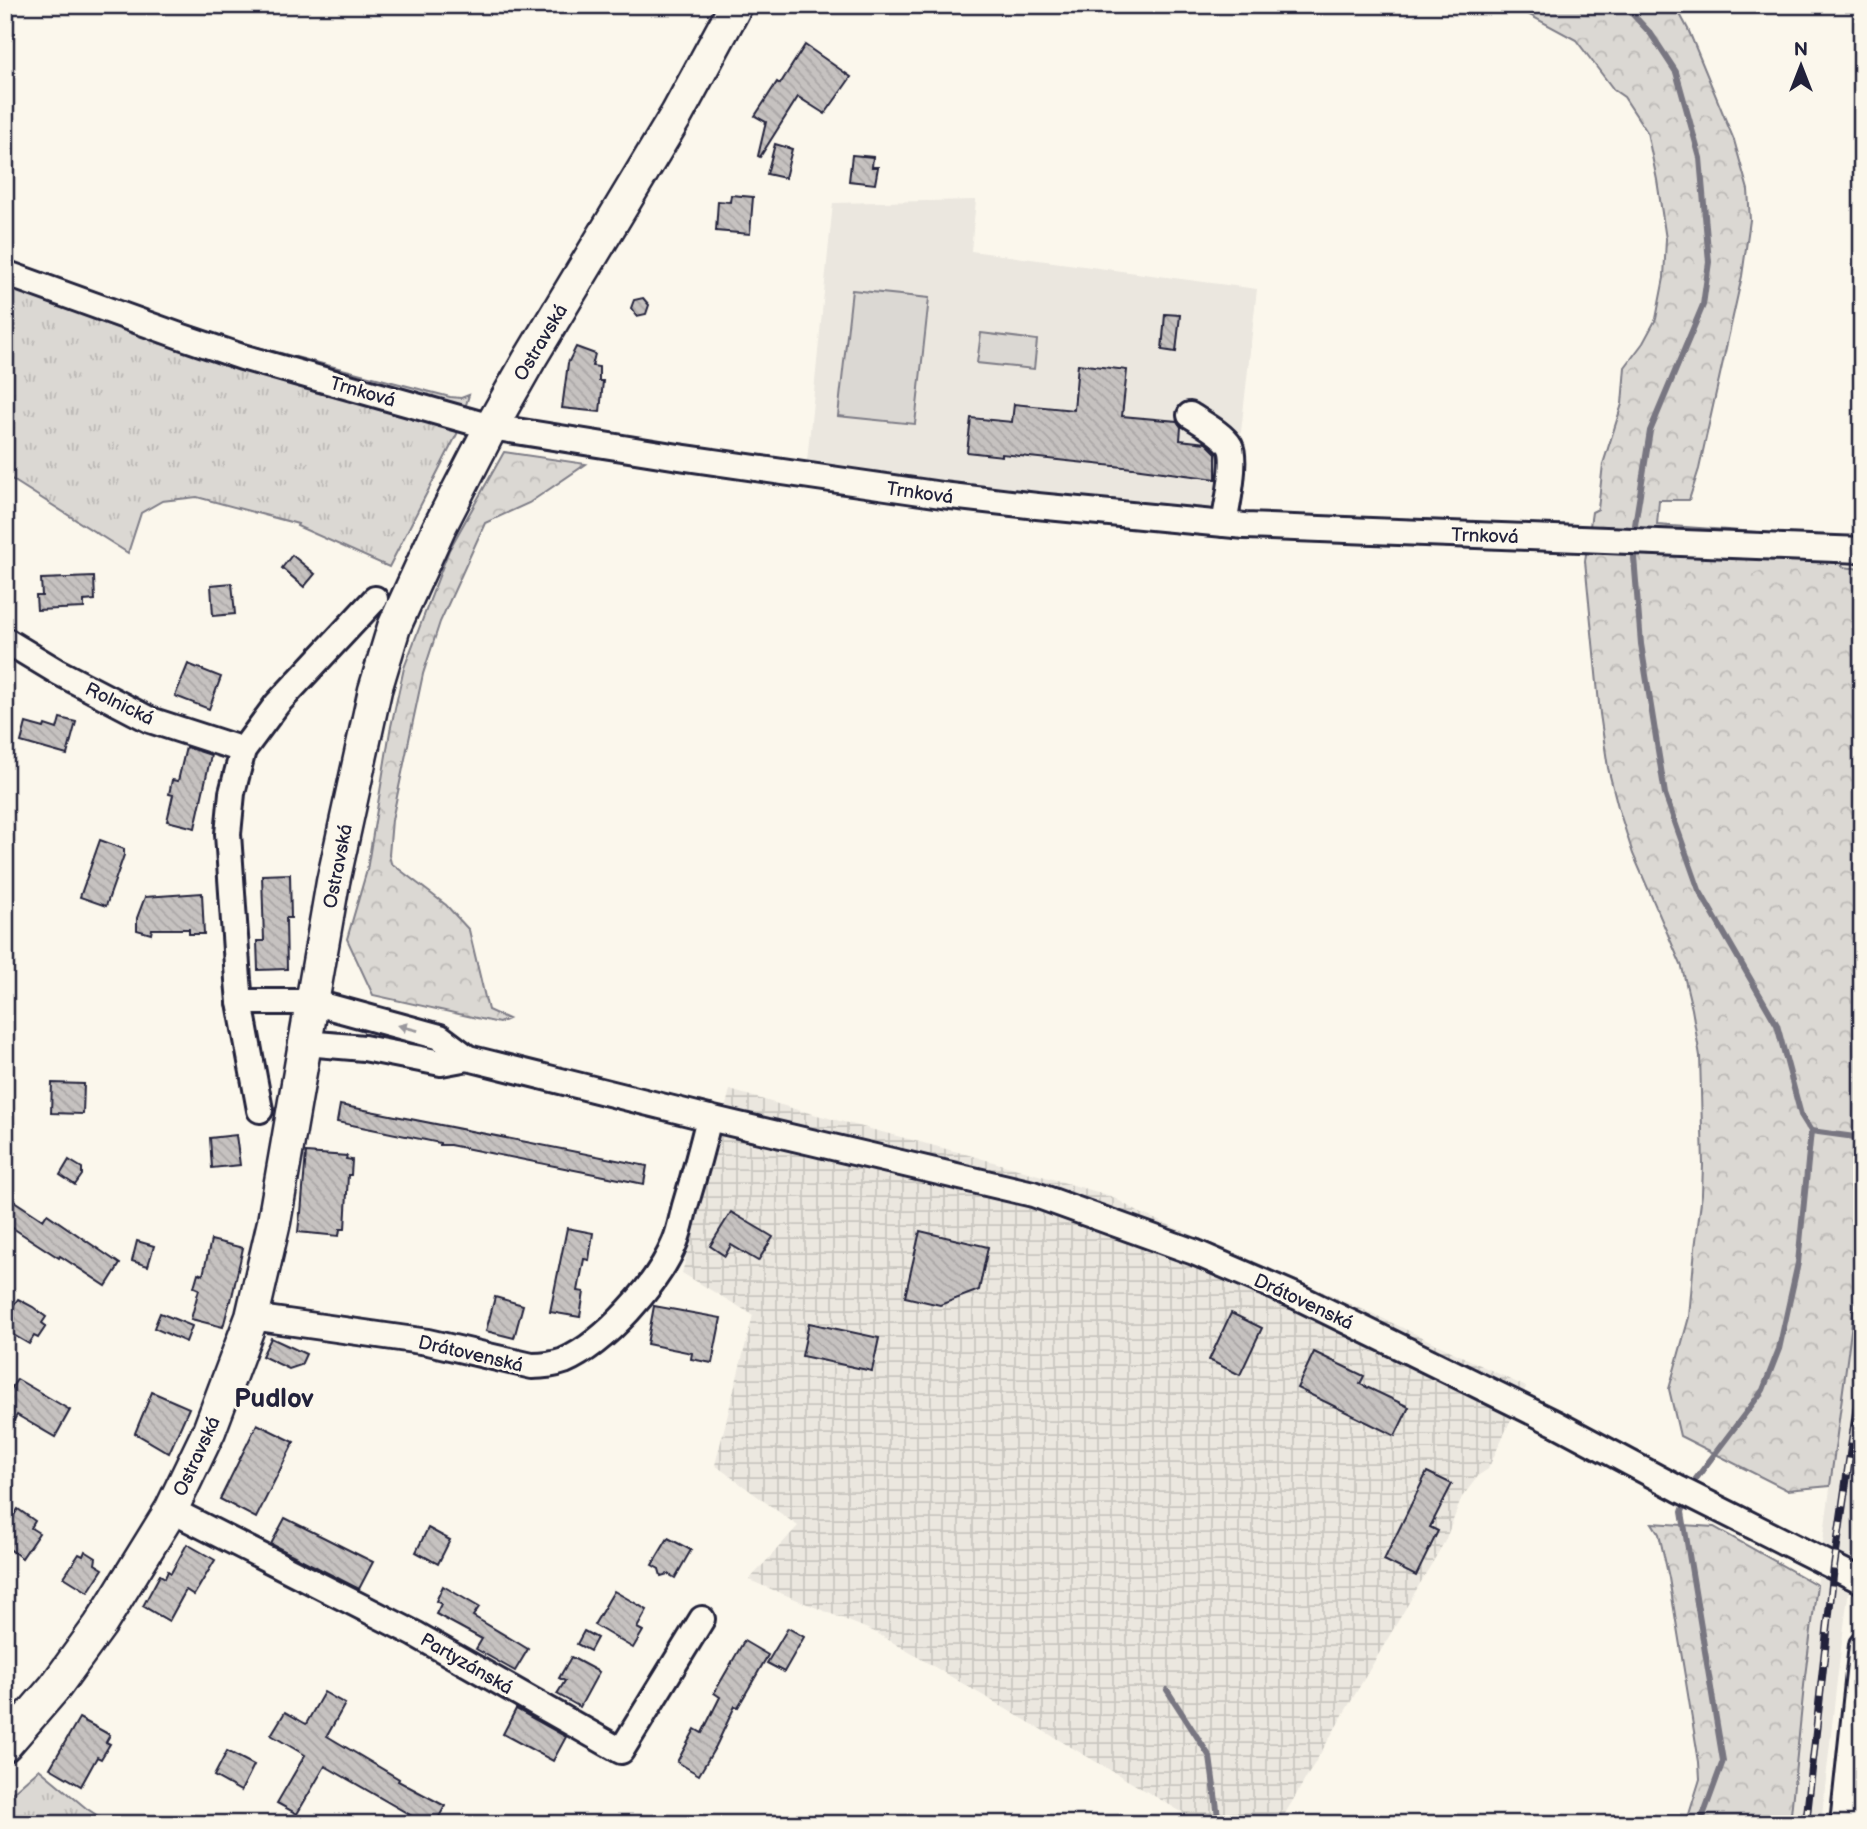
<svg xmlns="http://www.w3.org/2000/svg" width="1867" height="1829" font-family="'Balsamiq Sans',sans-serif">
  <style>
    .built { fill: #ebe7df }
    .industrial { fill: url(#industrial-grid) }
    .grass { fill: url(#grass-tufts); stroke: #7e7d87; stroke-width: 2 }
    .forest { fill: url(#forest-crowns); stroke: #7e7d87; stroke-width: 2 }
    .park { fill: #dbd8d3; stroke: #7e7d87; stroke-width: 2 }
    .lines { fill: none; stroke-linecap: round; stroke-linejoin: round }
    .stream { stroke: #787681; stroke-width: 6 }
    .building { fill: url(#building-back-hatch); stroke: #22223b; stroke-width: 2 }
    .minor-casing { stroke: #22223b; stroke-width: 30 }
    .major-casing { stroke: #22223b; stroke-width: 37 }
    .minor { stroke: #fbf7ec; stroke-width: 24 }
    .major { stroke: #fbf7ec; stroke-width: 32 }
    .rail-casing { stroke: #22223b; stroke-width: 8 }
    .rail { stroke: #fbf7ec; stroke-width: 5; stroke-dasharray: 16; stroke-linecap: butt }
    .oneway { fill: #99979c }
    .labels { text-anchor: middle; stroke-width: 6; stroke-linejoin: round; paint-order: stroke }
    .street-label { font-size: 19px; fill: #22223b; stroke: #fbf7ec }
    .district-label { font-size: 26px; font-weight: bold; fill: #22223b; stroke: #fbf7ec }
  </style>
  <defs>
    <pattern id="industrial-grid" width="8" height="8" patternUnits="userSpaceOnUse" patternTransform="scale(1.75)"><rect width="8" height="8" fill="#ebe7df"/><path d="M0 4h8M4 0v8" fill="none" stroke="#c9c6c0"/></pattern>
    <pattern id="grass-tufts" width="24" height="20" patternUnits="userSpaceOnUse" patternTransform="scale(1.75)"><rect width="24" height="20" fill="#dbd8d3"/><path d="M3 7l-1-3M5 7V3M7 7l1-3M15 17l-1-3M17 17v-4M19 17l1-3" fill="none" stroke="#bcb9b6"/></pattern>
    <pattern id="forest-crowns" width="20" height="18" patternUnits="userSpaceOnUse" patternTransform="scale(1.75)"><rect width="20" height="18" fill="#dbd8d3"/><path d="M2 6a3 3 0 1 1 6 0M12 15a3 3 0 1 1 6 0" fill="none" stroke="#bcb9b6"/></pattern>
    <pattern id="building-back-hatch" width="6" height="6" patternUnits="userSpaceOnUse" patternTransform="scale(1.75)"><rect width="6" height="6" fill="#c6c2c0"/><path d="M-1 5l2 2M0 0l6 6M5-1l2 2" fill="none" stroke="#aaa6a6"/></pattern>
  </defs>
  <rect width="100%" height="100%" fill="#fbf7ec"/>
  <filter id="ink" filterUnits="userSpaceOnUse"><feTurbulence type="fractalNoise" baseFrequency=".0143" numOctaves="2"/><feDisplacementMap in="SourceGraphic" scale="14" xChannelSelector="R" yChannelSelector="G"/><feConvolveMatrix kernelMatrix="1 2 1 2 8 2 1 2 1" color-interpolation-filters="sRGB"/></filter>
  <g filter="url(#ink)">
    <g class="built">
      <path d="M 976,200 L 971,251 L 1257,289 L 1232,512 L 947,481 L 807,461 L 833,203 Z"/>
      <path d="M 1862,1249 L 1862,1489 L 1837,1680 L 1821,1824 L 1790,1824 L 1805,1676 Z"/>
    </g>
    <path class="industrial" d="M 730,1090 L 798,1110 L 969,1155 L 1111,1196 L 1138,1212 L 1252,1260 L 1382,1318 L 1526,1387 L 1488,1469 L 1479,1475 L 1462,1497 L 1445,1541 L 1279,1824 L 1202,1824 L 875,1632 L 749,1580 L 798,1526 L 715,1465 L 753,1315 L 682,1273 Z"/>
    <g class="grass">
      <path d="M 10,283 L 450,397 L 461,398 L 469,395 L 457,434 L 389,567 L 297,526 L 298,524 L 197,497 L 162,501 L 141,513 L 128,553 L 5,475 L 5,299 Z"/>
      <path d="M 39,1769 L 86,1808 L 110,1824 L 5,1824 L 5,1799 Z"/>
    </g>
    <g class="forest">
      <path d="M 1511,5 L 1675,5 L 1688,29 L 1734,140 L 1748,190 L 1750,220 L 1742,276 L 1699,469 L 1689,500 L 1659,500 L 1657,525 L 1842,538 L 1842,567 L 1862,569 L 1862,1249 L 1830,1486 L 1787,1490 L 1680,1436 L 1669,1389 L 1689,1317 L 1695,1248 L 1702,1194 L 1703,1165 L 1700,1056 L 1692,1009 L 1682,967 L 1633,854 L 1618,807 L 1608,768 L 1600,714 L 1585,561 L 1592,512 L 1598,509 L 1603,464 L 1622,404 L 1625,367 L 1643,343 L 1656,319 L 1664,278 L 1666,239 L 1657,180 L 1647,132 L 1624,97 L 1614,90 L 1576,40 Z"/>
      <path d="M 504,452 L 586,464 L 529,503 L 485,523 L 440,622 L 423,674 L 392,820 L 389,855 L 391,863 L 446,905 L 469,930 L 488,1010 L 508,1019 L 499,1023 L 373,995 L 347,939 L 367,870 L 390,731 L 404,668 L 449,550 Z"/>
      <path d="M 1652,1523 L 1714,1527 L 1817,1585 L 1805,1676 L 1790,1824 L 1686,1824 L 1700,1779 L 1699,1762 L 1669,1578 L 1659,1534 Z"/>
    </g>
    <g class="park">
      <path d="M 852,290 L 929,298 L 915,424 L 838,416 Z"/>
      <path d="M 981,333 L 1037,340 L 1034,369 L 977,363 Z"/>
    </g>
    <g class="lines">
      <g class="stream">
        <path d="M 1624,5 L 1651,34 L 1676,72 L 1700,158 L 1709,262 L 1703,305 L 1650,431 L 1635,525"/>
        <path d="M 1634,557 L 1641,644 L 1665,794 L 1699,890 L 1777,1025 L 1801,1115 L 1811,1131 L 1862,1138"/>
        <path d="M 1691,1488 L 1695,1480 L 1763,1390 L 1779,1349 L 1798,1263 L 1811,1131"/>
        <path d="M 1687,1498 L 1682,1512 L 1723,1761 L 1700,1824"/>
        <path d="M 1167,1690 L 1210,1757 L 1219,1824"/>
      </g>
    </g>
    <g class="building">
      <path d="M 805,45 L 851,77 L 825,114 L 798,97 L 760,157 L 758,156 L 766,122 L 755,116 L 777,82 L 780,84 Z"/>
      <path d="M 775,144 L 792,149 L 785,178 L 767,174 Z"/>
      <path d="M 852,155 L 873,157 L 872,167 L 878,167 L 875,184 L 849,181 Z"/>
      <path d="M 731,195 L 753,197 L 750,234 L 716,231 L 718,201 L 730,202 Z"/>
      <path d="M 643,298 L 649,305 L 646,314 L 637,316 L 631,308 L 634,300 Z"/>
      <path d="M 1165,314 L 1180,315 L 1176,352 L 1162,350 Z"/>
      <path d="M 576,347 L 595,354 L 592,366 L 599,367 L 599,381 L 603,381 L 600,412 L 562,408 L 568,363 Z"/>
      <path d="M 1078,364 L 1127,370 L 1122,416 L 1177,421 L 1181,427 L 1180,440 L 1206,443 L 1216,453 L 1216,479 L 1133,468 L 1002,454 L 1002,456 L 967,452 L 971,418 L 1012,422 L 1014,404 L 1074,410 Z"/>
      <path d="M 292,555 L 315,574 L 304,587 L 282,568 Z"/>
      <path d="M 94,577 L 95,600 L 84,601 L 84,608 L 37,610 L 36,596 L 42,596 L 41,579 Z"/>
      <path d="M 232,583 L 235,614 L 213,616 L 211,585 Z"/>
      <path d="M 188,664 L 221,677 L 209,709 L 175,696 Z"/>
      <path d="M 60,718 L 76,722 L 67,755 L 21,742 L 26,723 L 44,728 L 45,725 L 57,729 Z"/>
      <path d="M 186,747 L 211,755 L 195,828 L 167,821 L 173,795 L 169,794 L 172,780 L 178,781 Z"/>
      <path d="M 100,840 L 124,849 L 124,855 L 106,906 L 80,897 Z"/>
      <path d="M 290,874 L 291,918 L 286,918 L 287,969 L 258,970 L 257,941 L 264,941 L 262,875 Z"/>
      <path d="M 202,893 L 204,934 L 189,934 L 189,929 L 152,929 L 151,934 L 137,930 L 137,918 L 145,897 Z"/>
      <path d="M 52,1083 L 84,1084 L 83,1114 L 51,1113 Z"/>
      <path d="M 340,1105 L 647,1166 L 644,1184 L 450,1145 L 440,1145 L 440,1143 L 337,1122 Z"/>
      <path d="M 236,1135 L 240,1165 L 212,1168 L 210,1138 Z"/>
      <path d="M 306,1153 L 347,1156 L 346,1159 L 352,1160 L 351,1175 L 348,1175 L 345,1229 L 340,1229 L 339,1236 L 298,1232 L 300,1213 L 301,1213 Z"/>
      <path d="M 69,1160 L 82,1168 L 82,1175 L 75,1185 L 60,1175 Z"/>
      <path d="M 5,1195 L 43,1220 L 47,1214 L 120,1264 L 106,1286 L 60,1256 L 59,1258 L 5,1223 Z"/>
      <path d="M 731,1212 L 773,1237 L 758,1261 L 731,1245 L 725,1256 L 710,1246 Z"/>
      <path d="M 567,1228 L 593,1233 L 589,1260 L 584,1259 L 578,1291 L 584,1292 L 580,1317 L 550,1312 Z"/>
      <path d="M 920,1231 L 988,1247 L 979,1290 L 940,1305 L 905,1297 Z"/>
      <path d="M 211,1240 L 243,1248 L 231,1301 L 230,1301 L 223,1327 L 191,1319 L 199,1289 L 194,1287 L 198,1273 L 203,1275 Z"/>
      <path d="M 137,1241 L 154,1246 L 148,1266 L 132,1261 Z"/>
      <path d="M 495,1297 L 523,1305 L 514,1338 L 486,1331 Z"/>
      <path d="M 18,1299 L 33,1307 L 46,1317 L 42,1323 L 46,1326 L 38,1338 L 34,1336 L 29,1344 L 5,1330 L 5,1302 L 13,1306 Z"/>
      <path d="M 654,1306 L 721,1318 L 712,1363 L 691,1359 L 692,1353 L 647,1344 Z"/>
      <path d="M 160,1313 L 192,1326 L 186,1342 L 154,1328 Z"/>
      <path d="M 1231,1313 L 1262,1328 L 1240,1375 L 1209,1360 Z"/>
      <path d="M 809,1323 L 879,1338 L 872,1371 L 802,1356 Z"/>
      <path d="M 271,1338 L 306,1354 L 301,1365 L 289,1369 L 262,1356 Z"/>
      <path d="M 1314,1352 L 1364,1376 L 1360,1384 L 1409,1407 L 1395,1436 L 1297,1388 Z"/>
      <path d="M 17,1379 L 70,1410 L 55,1437 L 17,1415 L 5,1435 L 5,1399 Z"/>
      <path d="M 152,1392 L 189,1408 L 169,1453 L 135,1433 Z"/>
      <path d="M 257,1424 L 294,1442 L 256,1518 L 220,1499 Z"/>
      <path d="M 1427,1472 L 1452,1484 L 1430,1527 L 1438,1531 L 1416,1576 L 1384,1560 Z"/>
      <path d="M 18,1509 L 35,1521 L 31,1528 L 39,1533 L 22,1558 L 5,1546 L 5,1529 Z"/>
      <path d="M 285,1518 L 373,1562 L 359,1589 L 271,1544 Z"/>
      <path d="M 428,1528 L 450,1540 L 438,1564 L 416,1552 Z"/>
      <path d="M 668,1538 L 691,1550 L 675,1578 L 668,1574 L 661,1576 L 659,1569 L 652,1565 Z"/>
      <path d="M 187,1544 L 215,1560 L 194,1595 L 186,1590 L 169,1621 L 143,1606 L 160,1575 L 165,1578 L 168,1571 L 171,1573 Z"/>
      <path d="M 85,1551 L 96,1558 L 95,1564 L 103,1569 L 88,1592 L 64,1577 L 79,1554 L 83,1556 Z"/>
      <path d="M 443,1586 L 479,1607 L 473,1616 L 528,1649 L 515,1671 L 476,1649 L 482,1639 L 436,1614 L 441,1604 L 436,1601 Z"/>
      <path d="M 614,1591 L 647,1610 L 637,1628 L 643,1631 L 633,1648 L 594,1625 Z"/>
      <path d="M 788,1628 L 804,1637 L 784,1672 L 767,1663 Z"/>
      <path d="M 584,1631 L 597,1638 L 590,1651 L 577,1644 Z"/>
      <path d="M 744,1641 L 768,1655 L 738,1707 L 735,1706 L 716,1746 L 699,1775 L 677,1762 L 695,1729 L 702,1733 L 720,1697 L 714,1693 Z"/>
      <path d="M 571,1657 L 599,1672 L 580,1707 L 557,1694 L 565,1681 L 559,1678 Z"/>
      <path d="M 324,1692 L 345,1704 L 327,1736 L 399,1779 L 398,1781 L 445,1806 L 435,1824 L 426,1824 L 325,1766 L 297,1814 L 277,1803 L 305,1755 L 271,1735 L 285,1712 L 306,1724 Z"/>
      <path d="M 516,1709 L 566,1737 L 553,1761 L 503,1734 Z"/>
      <path d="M 79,1718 L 110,1735 L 106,1742 L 110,1744 L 101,1759 L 97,1757 L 81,1786 L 50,1768 Z"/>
      <path d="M 227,1751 L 254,1765 L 241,1791 L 214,1776 Z"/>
    </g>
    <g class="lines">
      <defs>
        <g id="minor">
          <path d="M 5,273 L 180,336 L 242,357 L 491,427 L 679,457 L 942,495 L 1037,506 L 1245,526 L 1862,550"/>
          <path d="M 1190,415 C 1202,423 1223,434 1230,446 C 1237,459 1227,508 1224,524"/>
          <path d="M 5,640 L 58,672 L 150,720 L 243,750"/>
          <path d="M 240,1002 L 312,1002 L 440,1037 L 468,1058 L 709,1118 L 1033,1194 L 1194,1252 L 1298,1297 L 1557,1424 L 1679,1489 L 1862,1581"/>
          <path d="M 305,1043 L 364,1048 L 441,1063 L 468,1058"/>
          <path d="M 260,1110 L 240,1002 L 238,980 L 228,834 L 232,793 L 243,750 L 277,704 L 375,599"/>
          <path d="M 252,1317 L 428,1342 L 532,1366 C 543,1366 553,1365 564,1361 C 605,1343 658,1284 675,1242 C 680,1230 682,1217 685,1206 C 694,1176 702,1147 709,1118"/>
          <path d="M 171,1510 L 415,1634 L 621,1751 L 702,1619"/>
          <path d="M 1843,1824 L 1862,1645"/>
        </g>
        <path id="major" d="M 5,1745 L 55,1687 L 100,1625 L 171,1510 L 209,1431 L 252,1317 L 274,1222 L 333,882 L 375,690 L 394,627 L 439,528 L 491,427 L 529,360 L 677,114 L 736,5"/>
      </defs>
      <use href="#minor" class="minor-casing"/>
      <use href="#major" class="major-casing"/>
      <use href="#minor" class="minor"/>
      <use href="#major" class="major"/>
      <defs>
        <path id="rail" d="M 1806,1824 L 1834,1567 L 1862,1370"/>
      </defs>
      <use href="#rail" class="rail-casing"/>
      <use href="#rail" class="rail"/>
    </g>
    <defs><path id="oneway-solid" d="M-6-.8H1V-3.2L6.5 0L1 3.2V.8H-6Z" transform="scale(1.75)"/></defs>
    <use class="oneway" href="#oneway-solid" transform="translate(408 1028) rotate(-165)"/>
  </g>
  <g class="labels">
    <g class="street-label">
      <text transform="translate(540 342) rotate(-59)" y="7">Ostravská</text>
      <text transform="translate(363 391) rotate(16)" y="7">Trnková</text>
      <text transform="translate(920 492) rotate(8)" y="7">Trnková</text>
      <text transform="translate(1485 535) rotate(2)" y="7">Trnková</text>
      <text transform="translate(120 703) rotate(26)" y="7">Rolnická</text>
      <text transform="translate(337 866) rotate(-79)" y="7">Ostravská</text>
      <text transform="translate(1304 1301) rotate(25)" y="7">Drátovenská</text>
      <text transform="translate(471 1353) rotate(13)" y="7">Drátovenská</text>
      <text transform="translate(196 1456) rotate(-65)" y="7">Ostravská</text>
      <text transform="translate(467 1663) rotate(30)" y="7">Partyzánská</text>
    </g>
    <g class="district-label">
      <text x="274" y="1407">Pudlov</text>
    </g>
  </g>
  <rect width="1867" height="1829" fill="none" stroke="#fbf7ec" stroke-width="28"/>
  <rect x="14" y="14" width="1839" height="1801" fill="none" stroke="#22223b" stroke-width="2.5" filter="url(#ink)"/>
  <g transform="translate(1801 66)" stroke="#fbf7ec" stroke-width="5" paint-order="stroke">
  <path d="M0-5L12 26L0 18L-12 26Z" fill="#22223b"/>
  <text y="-10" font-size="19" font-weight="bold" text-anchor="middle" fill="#22223b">N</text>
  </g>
</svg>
